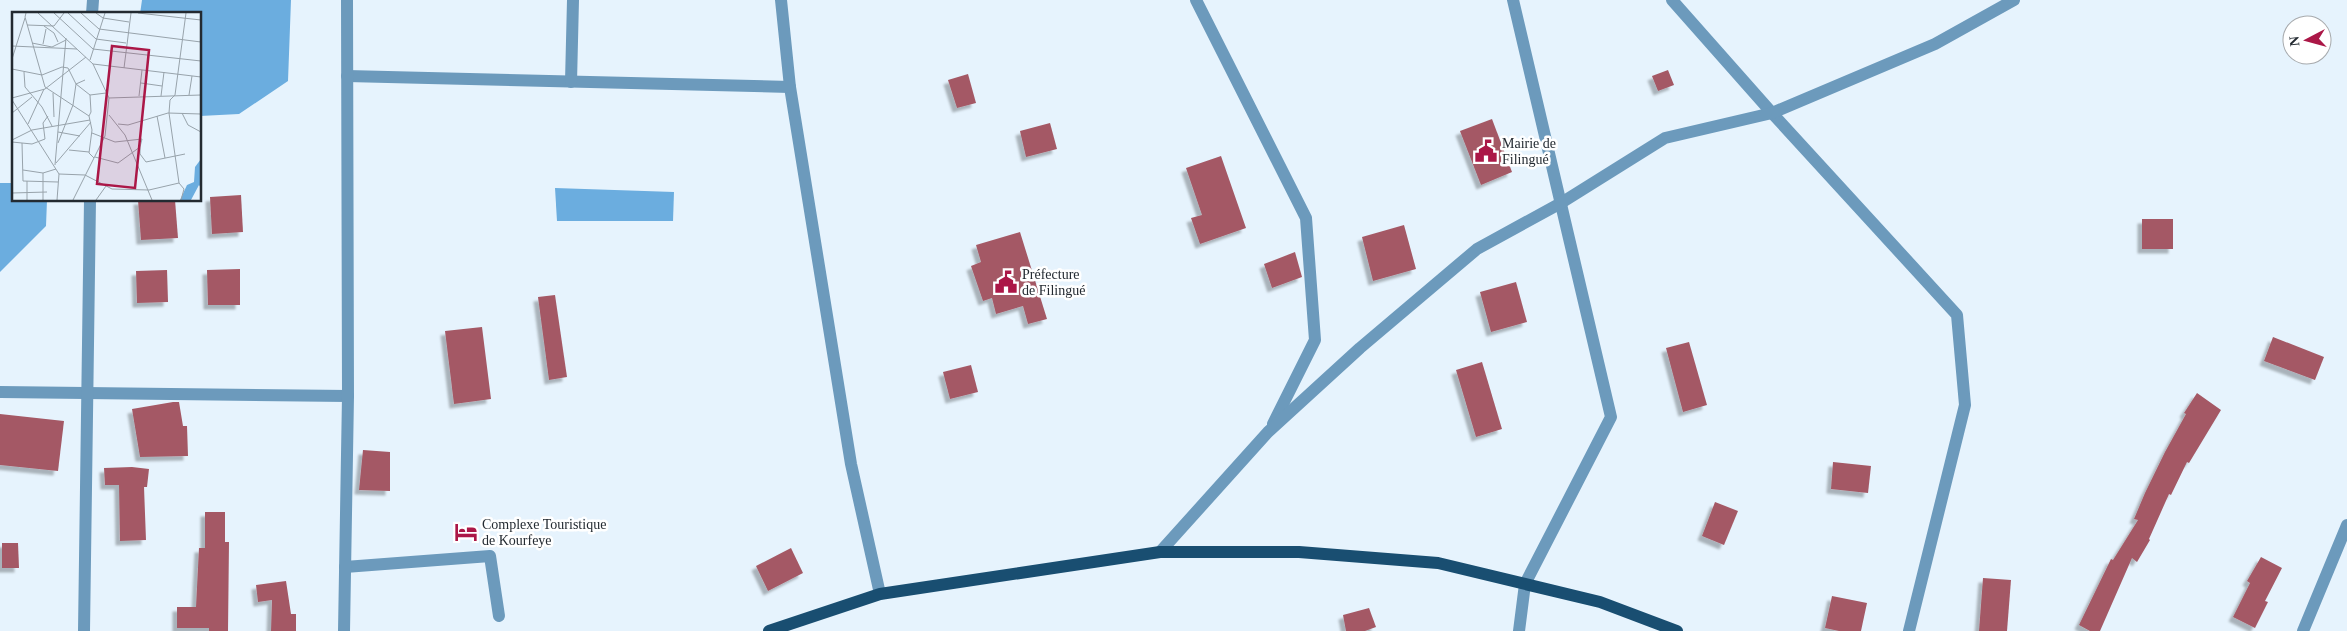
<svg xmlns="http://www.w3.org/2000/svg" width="2347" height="631" font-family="Georgia,serif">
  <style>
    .water { fill: #6baddf }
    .building { fill: #a45965; filter: url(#shadow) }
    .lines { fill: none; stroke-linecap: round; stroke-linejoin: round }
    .minor { stroke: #6c9abc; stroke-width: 12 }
    .tertiary { stroke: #6c9abc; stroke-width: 12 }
    .primary { stroke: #194e71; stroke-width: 12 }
    .labels { text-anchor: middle; stroke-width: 5; stroke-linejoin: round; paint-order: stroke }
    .poi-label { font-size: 14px; fill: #232a31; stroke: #fff; text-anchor: start }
    .inset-road { fill: none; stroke: #98a3ab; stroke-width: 1 }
    .view { fill: #ab1747; fill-opacity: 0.15; stroke: #ab1747; stroke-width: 2.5 }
    .inset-edge { fill: none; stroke: #232a31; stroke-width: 2.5 }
  </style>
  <defs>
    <filter id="shadow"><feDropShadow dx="-4.5" dy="4.5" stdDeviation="1" flood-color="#0004"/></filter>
  </defs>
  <rect width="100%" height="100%" fill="#e6f3fd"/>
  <g class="water">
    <path d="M 142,0 L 291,0 L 288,81 L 239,114 L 200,116 L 200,14 L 140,14 Z"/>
    <path d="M 0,183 L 14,183 L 14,200 L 47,200 L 46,226 L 0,272 Z"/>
    <path d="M 555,188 L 674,192 L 673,221 L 557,221 Z"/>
  </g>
  <g class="building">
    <path d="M 1668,70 L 1674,85 L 1658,91 L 1652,76 Z"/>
    <path d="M 968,74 L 976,103 L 957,108 L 948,80 Z"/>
    <path d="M 1492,119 L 1512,172 L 1481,185 L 1460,131 Z"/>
    <path d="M 1050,123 L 1057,149 L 1026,157 L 1020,131 Z"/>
    <path d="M 1221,156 L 1246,228 L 1200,244 L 1191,218 L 1202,215 L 1186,168 Z"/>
    <path d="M 241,195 L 243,232 L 212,234 L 210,197 Z"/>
    <path d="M 138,200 L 175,200 L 178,238 L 141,240 Z"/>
    <rect x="2142" y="219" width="31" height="30"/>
    <path d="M 1404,225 L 1416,269 L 1373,281 L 1362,237 Z"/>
    <path d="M 1020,232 L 1047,319 L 1028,324 L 1023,306 L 996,314 L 992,298 L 983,301 L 971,266 L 981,262 L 976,245 Z"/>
    <path d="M 1295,252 L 1302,277 L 1272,288 L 1264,264 Z"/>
    <path d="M 240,269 L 240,305 L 208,305 L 207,270 Z"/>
    <path d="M 167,270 L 168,302 L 137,303 L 136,271 Z"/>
    <path d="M 1516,282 L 1527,322 L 1491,332 L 1480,292 Z"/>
    <path d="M 555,295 L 567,377 L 549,380 L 538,297 Z"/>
    <path d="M 482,327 L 491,399 L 454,404 L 445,331 Z"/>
    <path d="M 2273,337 L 2324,357 L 2315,380 L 2264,361 Z"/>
    <path d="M 1689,342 L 1707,405 L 1683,412 L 1666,348 Z"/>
    <path d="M 1482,362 L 1502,429 L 1476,437 L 1456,370 Z"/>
    <path d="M 971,365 L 978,392 L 950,399 L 943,372 Z"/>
    <path d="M 2197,393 L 2221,410 L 2189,463 L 2187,462 L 2171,495 L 2169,494 L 2149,539 L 2150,540 L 2137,562 L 2132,558 L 2100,631 L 2090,631 L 2079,625 L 2111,559 L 2113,560 L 2138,520 L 2134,519 L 2145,493 L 2165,452 L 2186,414 L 2184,413 Z"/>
    <path d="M 173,402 L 179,402 L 183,426 L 187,426 L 188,456 L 140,457 L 132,409 Z"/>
    <path d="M 0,414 L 64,421 L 58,471 L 0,465 Z"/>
    <path d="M 363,450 L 390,452 L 390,491 L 359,490 Z"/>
    <path d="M 1833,462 L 1871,466 L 1868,493 L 1831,489 Z"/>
    <path d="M 132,467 L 149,469 L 147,487 L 144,487 L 146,540 L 120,541 L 119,485 L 105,485 L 104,468 Z"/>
    <path d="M 1715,502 L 1738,511 L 1724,545 L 1702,536 Z"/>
    <path d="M 205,512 L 225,512 L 225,542 L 229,542 L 228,631 L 209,631 L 209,628 L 177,628 L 177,607 L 196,607 L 199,548 L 205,548 Z"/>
    <path d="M 2,543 L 18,543 L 19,568 L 2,568 Z"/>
    <path d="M 791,548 L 803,573 L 768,591 L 756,566 Z"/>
    <path d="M 2261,557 L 2282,568 L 2265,601 L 2268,602 L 2255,628 L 2233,617 L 2250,583 L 2247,581 Z"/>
    <path d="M 1983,578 L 2011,580 L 2007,631 L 1979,631 Z"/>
    <path d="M 286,581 L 291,614 L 296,614 L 296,631 L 271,631 L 272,600 L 258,602 L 256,585 Z"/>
    <path d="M 1832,596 L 1867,603 L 1861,631 L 1839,631 L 1825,628 Z"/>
    <path d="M 1369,608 L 1376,627 L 1365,631 L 1346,631 L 1343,615 Z"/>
  </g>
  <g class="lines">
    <g class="minor">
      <path d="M 781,0 L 790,87 L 851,464 L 880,594"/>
      <path d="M 1196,0 L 1306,218 L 1315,340 L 1273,424"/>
      <path d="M 1513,0 L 1611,417 L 1525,584 L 1519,631"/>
      <path d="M 1672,0 L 1772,113 L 1957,315 L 1965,405 L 1909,631"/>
      <path d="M 92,14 L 93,0"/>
      <path d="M 347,76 L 790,87"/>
      <path d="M 571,82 L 573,0"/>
      <path d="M 0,392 L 348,396"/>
      <path d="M 1160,552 L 1268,432 L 1360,348 L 1477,249 L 1561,203 L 1665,138 L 1772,113 L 1935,44 L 2014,0"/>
      <path d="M 345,567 L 490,556 L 499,616"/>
      <path d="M 84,631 L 90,200"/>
      <path d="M 2303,631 L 2347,525"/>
    </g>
    <path class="tertiary" d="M 344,631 L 348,396 L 347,0"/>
    <path class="primary" d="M 769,631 L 880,594 L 1160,552 L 1299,552 L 1438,563 L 1600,602 L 1677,631"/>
  </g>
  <defs>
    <symbol id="civic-bare" viewBox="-9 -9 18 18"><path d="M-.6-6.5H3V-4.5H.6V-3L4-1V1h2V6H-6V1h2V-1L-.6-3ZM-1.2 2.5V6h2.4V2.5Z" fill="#ab1747" stroke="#fff" stroke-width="2.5" paint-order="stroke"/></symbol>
    <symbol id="hotel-bare" viewBox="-9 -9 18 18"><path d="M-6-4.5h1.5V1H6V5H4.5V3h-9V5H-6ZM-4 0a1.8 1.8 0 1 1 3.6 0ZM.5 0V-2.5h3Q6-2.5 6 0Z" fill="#ab1747" stroke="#fff" stroke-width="2.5" paint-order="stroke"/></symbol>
  </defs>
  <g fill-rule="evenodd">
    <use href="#civic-bare" x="1470" y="135" width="32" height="32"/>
    <use href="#civic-bare" x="990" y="266" width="32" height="32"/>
    <use href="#hotel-bare" x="450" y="516" width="32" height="32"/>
  </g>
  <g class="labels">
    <g class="poi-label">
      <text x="1502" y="148">Mairie de<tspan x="1502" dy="16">Filingué</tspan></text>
      <text x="1022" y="279">Préfecture<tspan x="1022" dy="16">de Filingué</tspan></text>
      <text x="482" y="529">Complexe Touristique<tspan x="482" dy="16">de Kourfeye</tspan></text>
    </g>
  </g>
  <g transform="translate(12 12)">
    <rect width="189" height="189" fill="#e6f3fd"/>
    <path d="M 189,147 L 189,176 L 187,173 L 179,188 L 168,188 L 175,173 L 182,170 L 183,155 Z" fill="#6baddf"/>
    <path class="inset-road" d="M 14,1 L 13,5 L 33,75 L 77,104 L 80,118 L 77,141 L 82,146M 26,1 L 81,52 L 97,86 L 93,124 L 61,188M 42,1 L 81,37 L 189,49M 56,1 L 84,27 L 114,31M 69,1 L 87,17 L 189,30M 84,1 L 91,6 L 117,10M 126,1 L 189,8M 15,13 L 42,14 L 52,1M 32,14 L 42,21 L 46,30M 20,31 L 40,35 L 54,28M 31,32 L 34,17M 0,34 L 65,37M 0,47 L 13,6M 78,48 L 93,1M 81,52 L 189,65M 112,56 L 119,1M 0,57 L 30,63 L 50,55 L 56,56 L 64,72 L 78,83 L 79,100 L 77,104M 12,60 L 13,75 L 30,95 L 40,114M 129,71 L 150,74M 41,81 L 42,105M 78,83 L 94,81M 177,83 L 180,64M 127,84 L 130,58M 149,84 L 152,60M 0,86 L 33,77 L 74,45M 97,86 L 189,83M 0,88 L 47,162 L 73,163 L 100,177 L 137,178 L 167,171 L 157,101 L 158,88 L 163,83 L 174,1M 0,101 L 20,85M 170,101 L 176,113 L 189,120M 97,103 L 113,123 L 140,188M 145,104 L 153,146M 16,112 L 32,77M 106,112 L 116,113 L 156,101 L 189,102M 46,120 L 68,124M 80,121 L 103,130 L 130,127 L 128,135 L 106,151 L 83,145M 0,128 L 20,118 L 78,108M 0,130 L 20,132 L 33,127 L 31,111 L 36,104M 10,131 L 11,169 L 46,170M 46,131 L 61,93 L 64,72 L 73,68M 128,135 L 128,142 L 134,150 L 173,142M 57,138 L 77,140M 44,151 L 79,110M 43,153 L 54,26M 11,158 L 31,161M 167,171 L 172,177 L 169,188M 0,181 L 35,180M 15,188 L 15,169M 31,188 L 31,161 L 44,157M 45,188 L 47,162M 84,188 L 94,174"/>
    <path class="view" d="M 100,34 L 137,38 L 123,176 L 85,172 Z"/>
    <rect width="189" height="189" class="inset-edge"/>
  </g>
  <g transform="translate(2307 40) rotate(264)"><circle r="24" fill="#ffffff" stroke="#a7aaad"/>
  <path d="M0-4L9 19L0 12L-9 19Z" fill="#ab1747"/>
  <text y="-8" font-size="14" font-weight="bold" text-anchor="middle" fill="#232a31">N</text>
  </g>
</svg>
